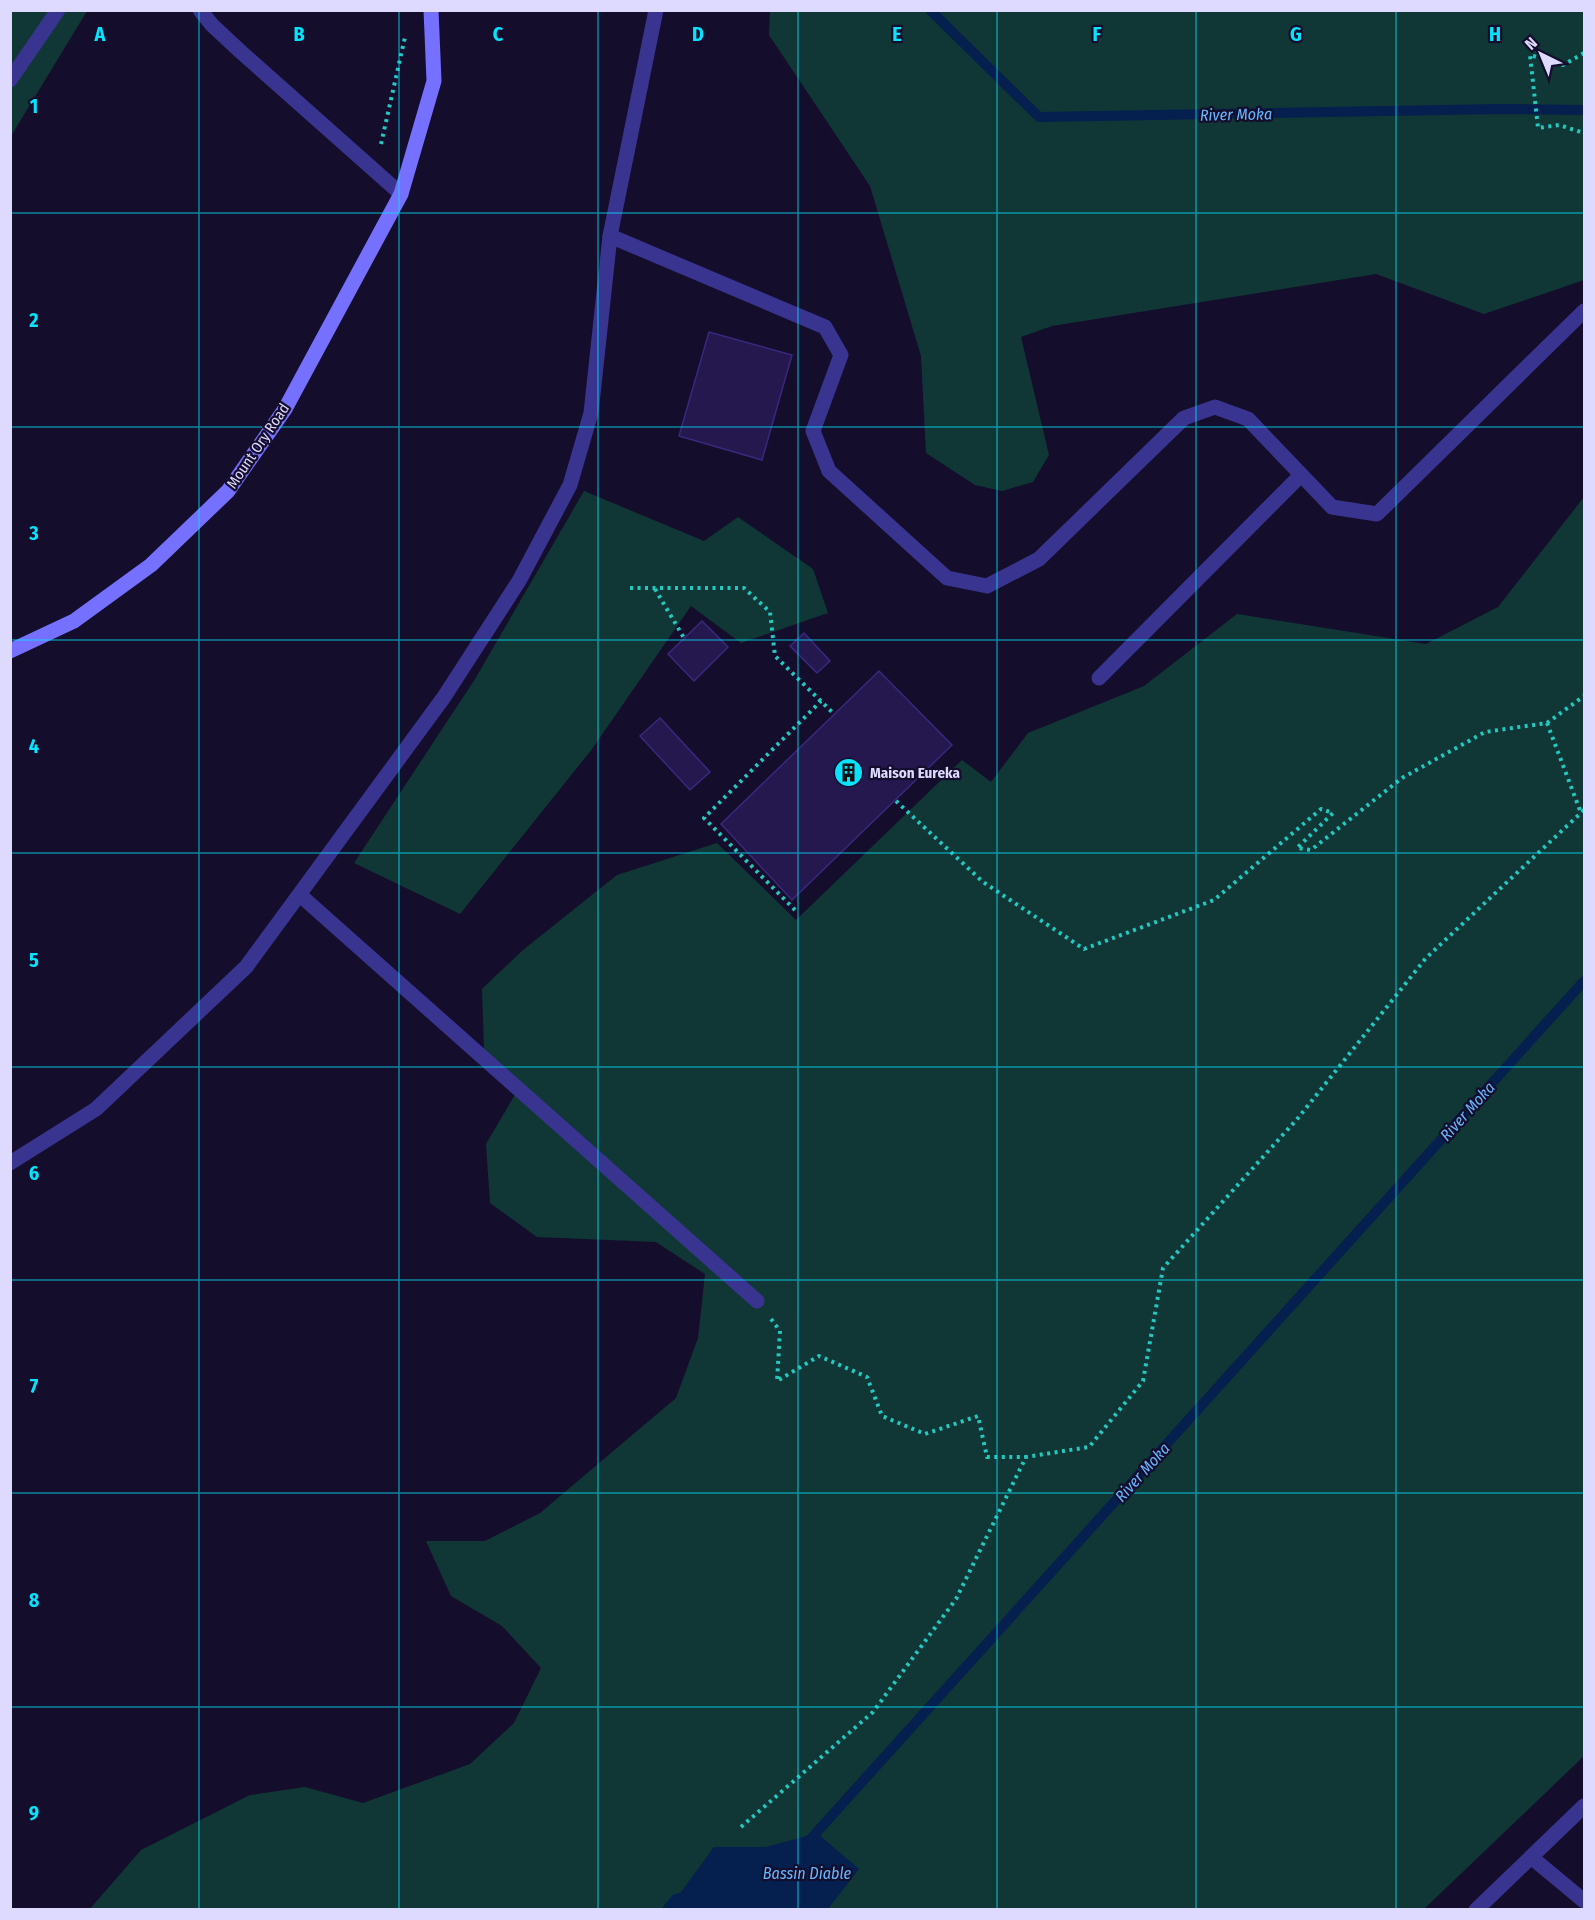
<svg xmlns="http://www.w3.org/2000/svg" width="1595" height="1920" font-family="'Fira Sans Condensed',sans-serif">
  <style>
    .green { fill: #103736 }
    .water { fill: #051f4e }
    .lines { fill: none; stroke-linecap: round; stroke-linejoin: round }
    .stream { stroke: #051f4e; stroke-width: 10 }
    .building { fill: #24184f; stroke: #3a287e; stroke-width: 1.5 }
    .path { stroke: #23c9c1; stroke-width: 4; stroke-dasharray: 3 4.5; stroke-linecap: butt }
    .street { stroke: #393490; stroke-width: 15 }
    .secondary { stroke: #7570ff; stroke-width: 15 }
    .grid { fill: none; stroke: #05e3ff; stroke-width: 1.5; stroke-opacity: 0.55 }
    .labels { text-anchor: middle; stroke-width: 4.5; stroke-linejoin: round; paint-order: stroke }
    .street-label { font-size: 15px; fill: #ded9ff; stroke: #140e2c }
    .poi-label { font-size: 15px; font-weight: bold; fill: #ded9ff; stroke: #140e2c; text-anchor: start }
    .water-label { font-size: 16px; font-style: italic; fill: #67b7ff; stroke: #140e2c }
    .grid-label { font-size: 20px; text-anchor: middle; font-weight: bold; fill: #05e3ff; stroke: #140e2c; stroke-width: 4.5; stroke-linejoin: round; paint-order: stroke }
  </style>
  <rect width="100%" height="100%" fill="#140e2c"/>
  <g class="green">
    <path d="M 11,11 L 87,11 L 11,136 Z"/>
    <path d="M 770,11 L 1584,11 L 1584,280 L 1484,314 L 1376,274 L 1052,326 L 1021,337 L 1049,455 L 1033,482 L 1002,491 L 975,485 L 926,453 L 921,356 L 870,186 L 769,35 Z"/>
    <path d="M 584,491 L 704,541 L 738,517 L 813,569 L 828,613 L 741,643 L 691,606 L 592,749 L 460,914 L 354,863 L 475,679 Z"/>
    <path d="M 1584,497 L 1584,1756 L 1424,1909 L 89,1910 L 141,1850 L 250,1795 L 305,1787 L 363,1803 L 470,1764 L 514,1723 L 541,1668 L 502,1626 L 451,1596 L 426,1541 L 485,1541 L 540,1513 L 676,1398 L 698,1338 L 705,1274 L 656,1242 L 537,1237 L 490,1203 L 486,1144 L 516,1093 L 484,1049 L 482,989 L 523,950 L 617,875 L 717,843 L 796,920 L 962,760 L 991,782 L 1028,733 L 1144,686 L 1237,614 L 1426,644 L 1498,607 Z"/>
  </g>
  <path class="water" d="M 817,1833 L 859,1869 L 828,1909 L 676,1909 L 676,1899 L 714,1847 L 766,1847 Z"/>
  <g class="lines">
    <g class="stream">
      <path d="M 930,10 L 1039,117 L 1501,109 L 1584,110"/>
      <path d="M 807,1843 L 1584,981"/>
      <path d="M 667,1910 L 676,1899 L 690,1895"/>
    </g>
  </g>
  <g class="building">
    <path d="M 709,332 L 792,355 L 762,460 L 679,436 Z"/>
    <path d="M 702,621 L 728,647 L 694,681 L 668,654 Z"/>
    <path d="M 804,633 L 830,661 L 817,673 L 790,646 Z"/>
    <path d="M 879,671 L 952,745 L 792,900 L 721,824 Z"/>
    <path d="M 660,718 L 710,772 L 690,790 L 640,736 Z"/>
  </g>
  <g class="lines">
    <g class="path">
      <path d="M 1584,53 L 1563,65 L 1530,55 L 1538,128 L 1559,125 L 1584,133"/>
      <path d="M 381,144 L 405,37"/>
      <path d="M 630,588 L 744,588 L 770,612 L 775,656 L 834,714"/>
      <path d="M 655,589 L 684,638"/>
      <path d="M 1547,723 L 1584,696"/>
      <path d="M 896,801 L 983,882 L 1084,949 L 1214,900 L 1321,809 L 1333,813 L 1297,848 L 1311,850 L 1402,778 L 1485,732 L 1547,723 L 1581,813"/>
      <path d="M 795,910 L 704,818 L 821,701"/>
      <path d="M 771,1319 L 780,1331 L 777,1381 L 819,1356 L 867,1377 L 882,1416 L 925,1434 L 978,1416 L 987,1457 L 1026,1457"/>
      <path d="M 741,1827 L 873,1712 L 956,1599 L 1026,1457 L 1089,1447 L 1143,1381 L 1163,1268 L 1298,1118 L 1426,958 L 1584,810"/>
    </g>
    <g class="street">
      <path d="M 200,10 L 212,25 L 241,52 L 401,194"/>
      <path d="M 10,80 L 58,10"/>
      <path d="M 610,236 L 825,327 L 841,355 L 813,431 L 829,471 L 947,578 L 987,586 L 1039,559 L 1184,418 L 1215,407 L 1248,419 L 1332,507 L 1377,514 L 1584,311"/>
      <path d="M 1099,678 L 1301,475"/>
      <path d="M 300,895 L 757,1301"/>
      <path d="M 10,1163 L 96,1109 L 246,967 L 444,697 L 519,581 L 570,485 L 591,413 L 610,236 L 656,10"/>
      <path d="M 1531,1857 L 1584,1901"/>
      <path d="M 1476,1910 L 1584,1806"/>
    </g>
    <path class="secondary" d="M 10,651 L 74,621 L 151,565 L 228,491 L 285,409 L 401,194 L 434,81 L 431,10"/>
  </g>
  <path class="grid" d="M 199,10 L 199,1910M 399,10 L 399,1910M 598,10 L 598,1910M 798,10 L 798,1910M 997,10 L 997,1910M 1196,10 L 1196,1910M 1396,10 L 1396,1910M 10,213 L 1584,213M 10,427 L 1584,427M 10,640 L 1584,640M 10,853 L 1584,853M 10,1067 L 1584,1067M 10,1280 L 1584,1280M 10,1493 L 1584,1493M 10,1707 L 1584,1707"/>
  <defs>
    <symbol id="building-disc" viewBox="-11 -11 22 22"><circle r="9.5" fill="#05e3ff" stroke="#140e2c"/><path d="M-4-6H4V6H1V3H-1V6H-4ZM-2.5-4.3h1.7v1.8h-1.7ZM.8-4.3h1.7v1.8H.8ZM-2.5-1h1.7V.8h-1.7ZM.8-1h1.7V.8H.8Z" fill="#111"/></symbol>
  </defs>
  <g fill-rule="evenodd">
    <use href="#building-disc" x="832" y="756" width="33" height="33"/>
  </g>
  <g class="labels">
    <g class="street-label">
      <text transform="translate(258 446) rotate(-56)" y="5">Mount Ory Road</text>
    </g>
    <g class="poi-label">
      <text x="870" y="778">Maison Eureka</text>
    </g>
    <g class="water-label">
      <text transform="translate(1236 114) rotate(-1)" y="6">River Moka</text>
      <text transform="translate(1467 1111) rotate(-48)" y="6">River Moka</text>
      <text transform="translate(1142 1472) rotate(-48)" y="6">River Moka</text>
      <text x="807" y="1879">Bassin Diable</text>
    </g>
  </g>
  <g class="grid-label">
    <text x="100" y="41">A</text>
    <text x="299" y="41">B</text>
    <text x="498" y="41">C</text>
    <text x="698" y="41">D</text>
    <text x="897" y="41">E</text>
    <text x="1097" y="41">F</text>
    <text x="1296" y="41">G</text>
    <text x="1495" y="41">H</text>
    <text x="34" y="113">1</text>
    <text x="34" y="327">2</text>
    <text x="34" y="540">3</text>
    <text x="34" y="753">4</text>
    <text x="34" y="967">5</text>
    <text x="34" y="1180">6</text>
    <text x="34" y="1393">7</text>
    <text x="34" y="1607">8</text>
    <text x="34" y="1820">9</text>
  </g>
  <rect width="1595" height="1920" fill="none" stroke="#ded9ff" stroke-width="24"/>
  <g transform="translate(1541 54) rotate(317)" stroke="#140e2c" stroke-width="4.5" paint-order="stroke">
  <path d="M0-4.5L10 22L0 15L-10 22Z" fill="#ded9ff"/>
  <text y="-9" font-size="16" font-weight="bold" text-anchor="middle" fill="#ded9ff">N</text>
  </g>
</svg>
